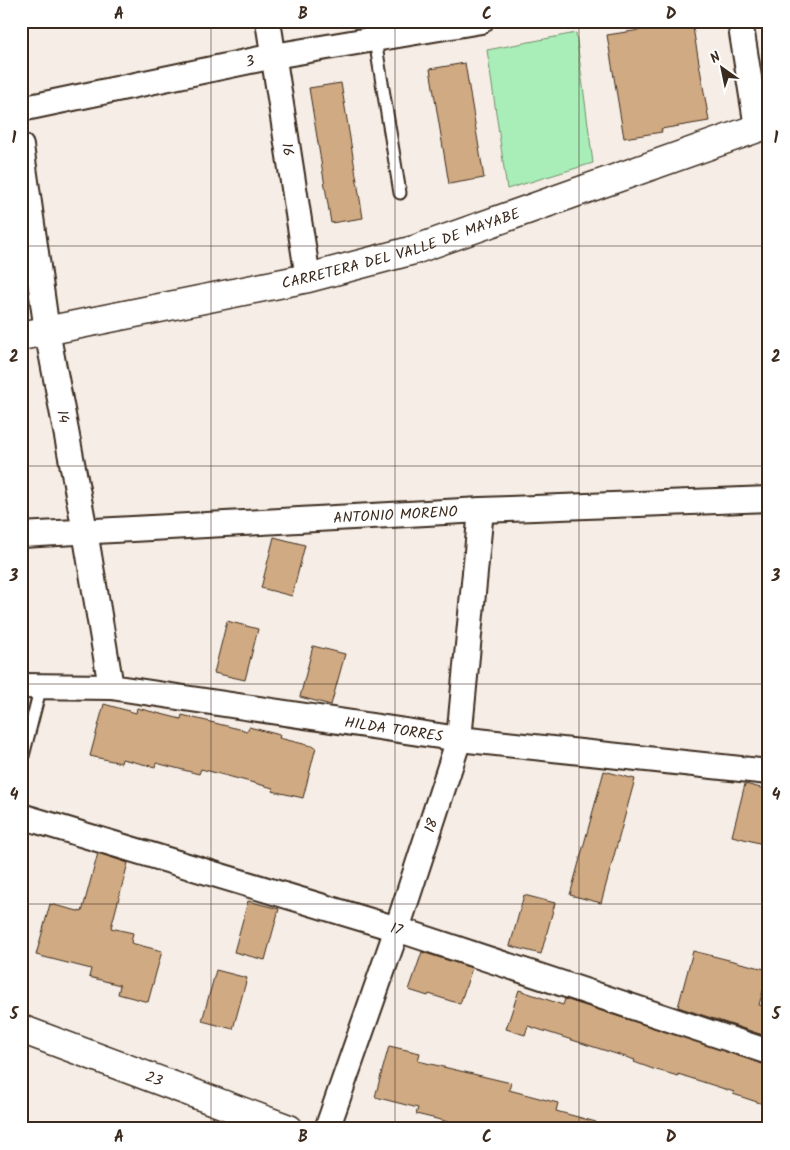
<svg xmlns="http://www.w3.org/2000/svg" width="790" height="1150" font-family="Kalam,sans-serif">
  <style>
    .green { fill: #a9eeb8; stroke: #728c6b }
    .building { fill: #d0aa82; stroke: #3b2a1e }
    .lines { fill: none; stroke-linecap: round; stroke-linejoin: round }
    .service-casing { stroke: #3b2a1e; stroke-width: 15 }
    .minor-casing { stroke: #3b2a1e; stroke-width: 28 }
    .tertiary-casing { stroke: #3b2a1e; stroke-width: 31 }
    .secondary-casing { stroke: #3b2a1e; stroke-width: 31 }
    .service { stroke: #fff; stroke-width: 11 }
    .minor { stroke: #fff; stroke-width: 24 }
    .tertiary { stroke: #fff; stroke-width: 28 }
    .secondary { stroke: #fff; stroke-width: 28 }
    .grid { fill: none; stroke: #3b2a1e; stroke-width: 1; stroke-opacity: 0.55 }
    .labels { text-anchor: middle; stroke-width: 5; stroke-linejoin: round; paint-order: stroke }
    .street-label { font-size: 15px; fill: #3b2a1e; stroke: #fff }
    .neatline { fill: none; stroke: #3b2a1e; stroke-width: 2 }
    .grid-label { font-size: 16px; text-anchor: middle; font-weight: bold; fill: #3b2a1e }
  </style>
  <rect width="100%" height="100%" fill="#f6eee6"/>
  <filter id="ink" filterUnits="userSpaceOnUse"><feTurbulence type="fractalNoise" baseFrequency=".02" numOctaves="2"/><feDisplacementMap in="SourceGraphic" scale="10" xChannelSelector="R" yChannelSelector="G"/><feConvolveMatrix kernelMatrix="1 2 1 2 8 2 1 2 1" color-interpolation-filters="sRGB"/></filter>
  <g filter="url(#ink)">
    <path class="green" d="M 576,33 L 593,163 L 507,189 L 487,50 Z"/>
    <g class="building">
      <path d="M 692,22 L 709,121 L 661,129 L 662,132 L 624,138 L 607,35 Z"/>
      <path d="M 465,63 L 484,178 L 449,184 L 430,69 Z"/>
      <path d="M 341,83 L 363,218 L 331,223 L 309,88 Z"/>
      <path d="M 274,537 L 305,545 L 292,596 L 261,588 Z"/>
      <path d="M 227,621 L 258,629 L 245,680 L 214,673 Z"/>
      <path d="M 313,646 L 345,654 L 331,705 L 300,697 Z"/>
      <path d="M 104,704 L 136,713 L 137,708 L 181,719 L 182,715 L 247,731 L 249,727 L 280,735 L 279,738 L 316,747 L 303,798 L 272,791 L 273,788 L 201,769 L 199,774 L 156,763 L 155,767 L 122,759 L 121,763 L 90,756 Z"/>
      <path d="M 604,771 L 635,779 L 601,903 L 570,895 Z"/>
      <path d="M 745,784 L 769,790 L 769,821 L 763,844 L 732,836 Z"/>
      <path d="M 98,853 L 128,863 L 111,928 L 133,933 L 131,943 L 162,951 L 148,1002 L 118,994 L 120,985 L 89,977 L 91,969 L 36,955 L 50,904 L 82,912 Z"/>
      <path d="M 524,895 L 555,903 L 541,954 L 510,946 Z"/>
      <path d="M 248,901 L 279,909 L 265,960 L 234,952 Z"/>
      <path d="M 693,951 L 769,970 L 759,1005 L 769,1007 L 769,1037 L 678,1007 Z"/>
      <path d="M 422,952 L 472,968 L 460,1004 L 429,994 L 428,996 L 409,990 Z"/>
      <path d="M 216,970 L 247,978 L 233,1029 L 202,1021 Z"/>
      <path d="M 519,990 L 563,1005 L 565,999 L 769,1065 L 769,1106 L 733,1094 L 734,1092 L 678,1074 L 678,1076 L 653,1069 L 634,1062 L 635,1060 L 528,1026 L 525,1035 L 506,1029 Z"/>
      <path d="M 389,1046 L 420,1053 L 418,1061 L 511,1083 L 509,1090 L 558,1103 L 556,1111 L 596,1122 L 595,1129 L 478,1129 L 416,1114 L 418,1108 L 375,1097 Z"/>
    </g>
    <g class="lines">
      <defs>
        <g id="service">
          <path d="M 375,40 L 400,193"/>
          <path d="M 21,764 L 41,686"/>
        </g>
        <g id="minor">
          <path id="s1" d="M 268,21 L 308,278"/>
          <path d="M 740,21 L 757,127"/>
          <path id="s2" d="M 21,109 L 274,56 L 481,21"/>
          <path id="s3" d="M 21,146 L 47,331 L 85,531 L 111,687"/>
          <path id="s4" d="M 21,535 L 481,510 L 769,499"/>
          <path id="s5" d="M 21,686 L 111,687 L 459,739 L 769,772"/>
          <path id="s6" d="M 21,816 L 397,929 L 769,1052"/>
          <path id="s7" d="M 327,1129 L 397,929 L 459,739 L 481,510"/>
        </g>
        <g id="tertiary">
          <path id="s8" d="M 21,1029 L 289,1129"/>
        </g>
        <g id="secondary">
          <path id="s9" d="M 21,336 L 308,278 L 414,250 L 769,124"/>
        </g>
      </defs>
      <use href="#service" class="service-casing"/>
      <use href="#minor" class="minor-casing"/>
      <use href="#tertiary" class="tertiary-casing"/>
      <use href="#secondary" class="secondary-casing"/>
      <use href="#service" class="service"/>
      <use href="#minor" class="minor"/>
      <use href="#tertiary" class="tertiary"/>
      <use href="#secondary" class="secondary"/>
    </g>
  </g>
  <path class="grid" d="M 211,21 L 211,1129M 395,21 L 395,1129M 579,21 L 579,1129M 21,246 L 769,246M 21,466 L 769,466M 21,684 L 769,684M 21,904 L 769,904"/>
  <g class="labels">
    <g class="street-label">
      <text dy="5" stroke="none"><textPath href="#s2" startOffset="234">3</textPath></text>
      <text dy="5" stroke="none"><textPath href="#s1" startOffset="130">16</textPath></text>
      <text dy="5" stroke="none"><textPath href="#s9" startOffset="390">CARRETERA DEL VALLE DE MAYABE</textPath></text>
      <text dy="5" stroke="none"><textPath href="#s3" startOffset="274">14</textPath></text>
      <text dy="5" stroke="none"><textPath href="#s4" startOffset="375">ANTONIO MORENO</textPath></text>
      <text dy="5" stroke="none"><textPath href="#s5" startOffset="376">HILDA TORRES</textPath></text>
      <text dy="5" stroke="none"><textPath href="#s7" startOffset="321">18</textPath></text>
      <text dy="5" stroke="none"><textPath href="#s6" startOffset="392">17</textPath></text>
      <text dy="5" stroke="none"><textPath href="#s8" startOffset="142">23</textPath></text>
    </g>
  </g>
  <rect width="790" height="1150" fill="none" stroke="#fff" stroke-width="55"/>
  <g transform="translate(722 68) rotate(327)" stroke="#ffffff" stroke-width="4" paint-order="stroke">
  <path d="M0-4L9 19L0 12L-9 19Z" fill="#3b2a1e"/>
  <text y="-8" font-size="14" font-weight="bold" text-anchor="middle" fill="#3b2a1e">N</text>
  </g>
  <rect x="28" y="28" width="734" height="1094" class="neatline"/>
  <g class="grid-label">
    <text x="119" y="19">A</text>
    <text x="303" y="19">B</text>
    <text x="487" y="19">C</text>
    <text x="671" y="19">D</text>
    <text x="14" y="143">1</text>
    <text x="776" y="143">1</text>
    <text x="14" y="362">2</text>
    <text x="776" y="362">2</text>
    <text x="14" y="581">3</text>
    <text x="776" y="581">3</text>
    <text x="14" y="800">4</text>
    <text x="776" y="800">4</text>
    <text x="14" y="1019">5</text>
    <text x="776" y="1019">5</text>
    <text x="119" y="1142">A</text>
    <text x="303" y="1142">B</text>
    <text x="487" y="1142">C</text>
    <text x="671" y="1142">D</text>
  </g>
</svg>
